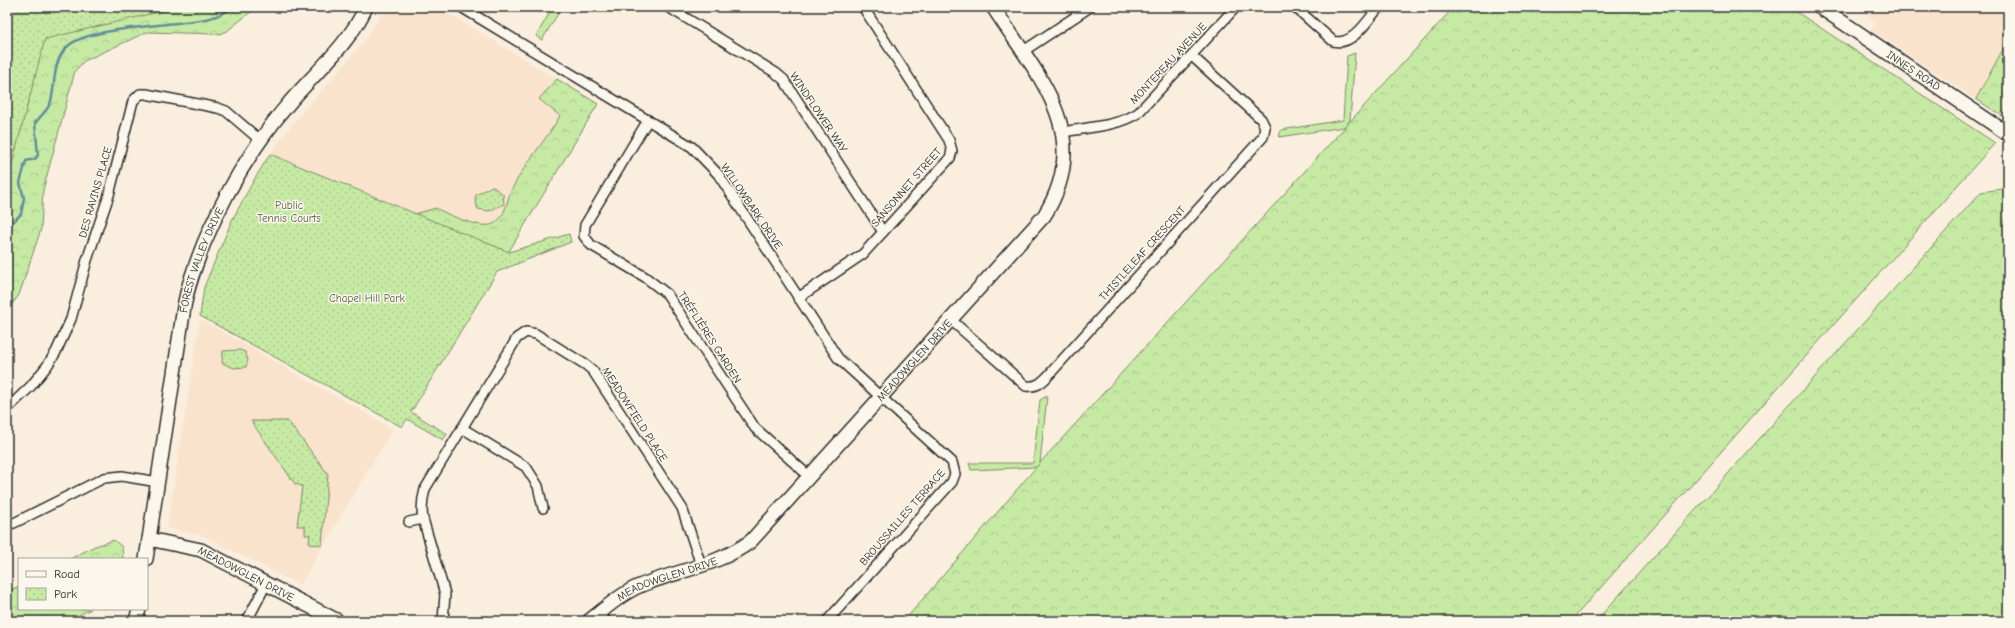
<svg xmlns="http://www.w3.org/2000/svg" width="2015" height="628" font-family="'Comic Neue',sans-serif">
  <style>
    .built { fill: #f9e3cd }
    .grass { fill: #c6eaa3; stroke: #788a67 }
    .forest { fill: url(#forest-crowns); stroke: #788a67 }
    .park { fill: url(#park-dots); stroke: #788a67 }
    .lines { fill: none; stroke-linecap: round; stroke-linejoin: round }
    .stream { stroke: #608f98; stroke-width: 2.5 }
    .street-casing { stroke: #2b2b2b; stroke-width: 12 }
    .secondary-casing { stroke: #2b2b2b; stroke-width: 16 }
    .street { stroke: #fbf7ec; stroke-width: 9 }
    .secondary { stroke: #fbf7ec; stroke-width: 13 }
    .labels { text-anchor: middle; stroke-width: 3; stroke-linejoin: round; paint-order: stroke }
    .street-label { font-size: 11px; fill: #2b2b2b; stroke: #fbf7ec }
    .park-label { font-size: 11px; fill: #525b49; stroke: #fbf7ec }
  </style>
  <defs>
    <pattern id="forest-crowns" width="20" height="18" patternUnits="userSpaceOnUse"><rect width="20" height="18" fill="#c6eaa3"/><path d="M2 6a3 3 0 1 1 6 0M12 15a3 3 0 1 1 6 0" fill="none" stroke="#aac98c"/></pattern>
    <pattern id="park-dots" width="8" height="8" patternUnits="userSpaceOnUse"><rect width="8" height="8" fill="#c6eaa3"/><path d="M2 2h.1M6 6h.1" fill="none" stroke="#aac98c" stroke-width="1.8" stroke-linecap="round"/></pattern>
  </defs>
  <rect width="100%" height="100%" fill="#faeede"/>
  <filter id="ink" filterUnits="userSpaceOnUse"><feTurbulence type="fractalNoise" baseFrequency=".025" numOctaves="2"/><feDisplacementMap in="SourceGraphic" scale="8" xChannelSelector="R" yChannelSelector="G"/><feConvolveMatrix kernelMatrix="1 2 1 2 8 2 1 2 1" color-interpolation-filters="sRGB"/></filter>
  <g filter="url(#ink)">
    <g class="built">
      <path d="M 384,7 L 438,7 L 598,104 L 509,252 L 270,154 L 295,121 L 361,46 L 372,30 Z"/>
      <path d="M 1857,7 L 2008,7 L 2007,41 L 1976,99 L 1871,30 L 1876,22 Z"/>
      <path d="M 200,319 L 393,429 L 300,585 L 204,536 L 167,528 Z"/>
    </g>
    <g class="grass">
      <path d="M 553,7 L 562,7 L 542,40 L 536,36 Z"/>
      <path d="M 1355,53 L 1350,120 L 1344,127 L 1279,137 L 1281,130 L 1343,120 L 1347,56 Z"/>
      <path d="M 1047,396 L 1040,463 L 1037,467 L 971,470 L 969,463 L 1033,463 L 1040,400 Z"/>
    </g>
    <g class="forest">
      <path d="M 41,7 L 257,7 L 227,31 L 219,34 L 147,32 L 84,61 L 75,71 L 43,190 L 41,229 L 19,295 L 7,311 L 7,73 Z"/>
      <path d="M 1454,7 L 1789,7 L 1995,143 L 1571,621 L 904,621 L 1038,465 Z"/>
      <path d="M 2008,40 L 2008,118 L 2007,119 L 1976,99 Z"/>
      <path d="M 557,79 L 598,104 L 494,276 L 474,305 L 394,220 L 436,208 C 446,214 482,230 493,224 C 507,217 506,199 513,187 C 526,162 546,140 560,116 L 539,99 Z"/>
      <path d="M 2008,188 L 2008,621 L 1596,621 L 1981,192 Z"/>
      <path d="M 114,540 L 122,547 L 123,559 L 70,559 L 95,546 Z"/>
      <path d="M 19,586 L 19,609 L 91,609 L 67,621 L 7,621 L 7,592 Z"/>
    </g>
    <g class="park">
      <path d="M 7,7 L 179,7 L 45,39 L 7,183 Z"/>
      <path d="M 270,154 L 509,252 L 569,234 L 571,242 L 497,272 L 411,412 L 447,434 L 443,440 L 407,419 L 402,427 L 200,316 L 204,287 L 232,220 L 254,180 Z"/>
      <path d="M 492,186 L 503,194 L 504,204 L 489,211 L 478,209 L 475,200 L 476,195 Z"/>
      <path d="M 240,350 L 245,352 L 248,360 L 246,367 L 234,368 L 222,363 L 223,351 Z"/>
      <path d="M 251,421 L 288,421 L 328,474 L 322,545 L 309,544 L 310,535 L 305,535 L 305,526 L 297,526 L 302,486 L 295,484 Z"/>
    </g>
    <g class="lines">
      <path class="stream" d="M 7,228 L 21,214 L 24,198 L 20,183 L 26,161 L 35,159 L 38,155 L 35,123 C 40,117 49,109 51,101 C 56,82 52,61 68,46 C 89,26 178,26 210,18 C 219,16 227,11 235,7"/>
      <defs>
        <g id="street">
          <path d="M 461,7 L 692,147 L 718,174 L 838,358 L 952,462 L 955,474 L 952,482 L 827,621"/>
          <path d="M 668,7 L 776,73 L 784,80 L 883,232"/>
          <path d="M 1295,7 L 1333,41 C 1352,47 1368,20 1379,7"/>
          <path d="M 1022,52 L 1090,7"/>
          <path d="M 648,120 L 585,225 L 584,236 L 591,245 L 645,277 L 667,294 L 755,428 L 810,477"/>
          <path d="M 1063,132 C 1088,127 1116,127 1138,113 L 1236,7"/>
          <path d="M 798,298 L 863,254 L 950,158 L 952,151 L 949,140 L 863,7"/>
          <path d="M 951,320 L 1026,386 C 1036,387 1040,384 1047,377 L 1263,137 L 1265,127 L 1261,119 L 1192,56"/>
          <path d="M 7,409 L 31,386 L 47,366 L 56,352 L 71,319 L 87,260 L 109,195 L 133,101 L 140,94 L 146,94 L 218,108 L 226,111 L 260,140"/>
          <path d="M 462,428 L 526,467 L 538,486 L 543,508"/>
          <path d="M 409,522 L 423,519"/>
          <path d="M 7,524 L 14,523 L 104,478 L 122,476 L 158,482"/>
          <path d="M 598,614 L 606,621"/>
          <path d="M 247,621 L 266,584"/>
          <path d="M 443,621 L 445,594 L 423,519 C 421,508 422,500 425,489 L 517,338 L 526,332 L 536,334 L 586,365 L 593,371 L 682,508 L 701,565"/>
        </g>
        <g id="secondary">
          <path id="s1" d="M 1820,7 L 2008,134"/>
          <path id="s2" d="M 149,539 L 201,550 L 338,621"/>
          <path id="s3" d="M 146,559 L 184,307 C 188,284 196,264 204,243 C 226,191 254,144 290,102 C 316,72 350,43 366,7"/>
          <path d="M 136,621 L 139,609"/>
          <path id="s4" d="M 589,621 C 605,609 619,595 637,587 C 674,571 718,566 751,541 L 1044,216 C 1096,134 1036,74 993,7"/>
        </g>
      </defs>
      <use href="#street" class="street-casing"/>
      <use href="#secondary" class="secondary-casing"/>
      <use href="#street" class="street"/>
      <use href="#secondary" class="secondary"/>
    </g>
  </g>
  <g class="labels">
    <g class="street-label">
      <text transform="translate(1168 63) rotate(-47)" y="4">MONTEREAU AVENUE</text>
      <text dy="4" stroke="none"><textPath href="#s1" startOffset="113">INNES ROAD</textPath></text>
      <text transform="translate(819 112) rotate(56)" y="4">WINDFLOWER WAY</text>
      <text transform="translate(906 187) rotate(-49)" y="4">SANSONNET STREET</text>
      <text transform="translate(95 192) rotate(-74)" y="4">DES RAVINS PLACE</text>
      <text transform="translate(752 206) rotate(56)" y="4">WILLOWBARK DRIVE</text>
      <text transform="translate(1142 253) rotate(-48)" y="4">THISTLELEAF CRESCENT</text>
      <text dy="4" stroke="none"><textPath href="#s3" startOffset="305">FOREST VALLEY DRIVE</textPath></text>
      <text transform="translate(710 337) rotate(57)" y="4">TRÉFLIÈRES GARDEN</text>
      <text dy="4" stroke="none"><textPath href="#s4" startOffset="426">MEADOWGLEN DRIVE</textPath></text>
      <text transform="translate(635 414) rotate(57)" y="4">MEADOWFIELD PLACE</text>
      <text transform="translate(902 517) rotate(-49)" y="4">BROUSSAILLES TERRACE</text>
      <text dy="4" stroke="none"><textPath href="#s2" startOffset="104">MEADOWGLEN DRIVE</textPath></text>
      <text dy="4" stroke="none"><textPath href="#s4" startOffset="90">MEADOWGLEN DRIVE</textPath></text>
    </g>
    <g class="park-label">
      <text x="289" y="209">Public<tspan x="289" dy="13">Tennis Courts</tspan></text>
      <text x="367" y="302">Chapel Hill Park</text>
    </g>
  </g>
  <rect width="2015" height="628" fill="none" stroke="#fbf7ec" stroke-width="24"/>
  <rect x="12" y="12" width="1991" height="604" fill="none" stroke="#2b2b2b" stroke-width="1.5" filter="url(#ink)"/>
  <rect x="18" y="558" width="130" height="52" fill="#fbf7ec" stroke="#a8a59f"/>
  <rect x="26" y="571" width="20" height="6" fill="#fbf7ec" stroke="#a8a59f"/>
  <text x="54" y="578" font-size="12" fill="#2b2b2b">Road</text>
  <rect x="26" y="588" width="20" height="12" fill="url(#park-dots)" stroke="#a8a59f"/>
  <text x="54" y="598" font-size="12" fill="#2b2b2b">Park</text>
</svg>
